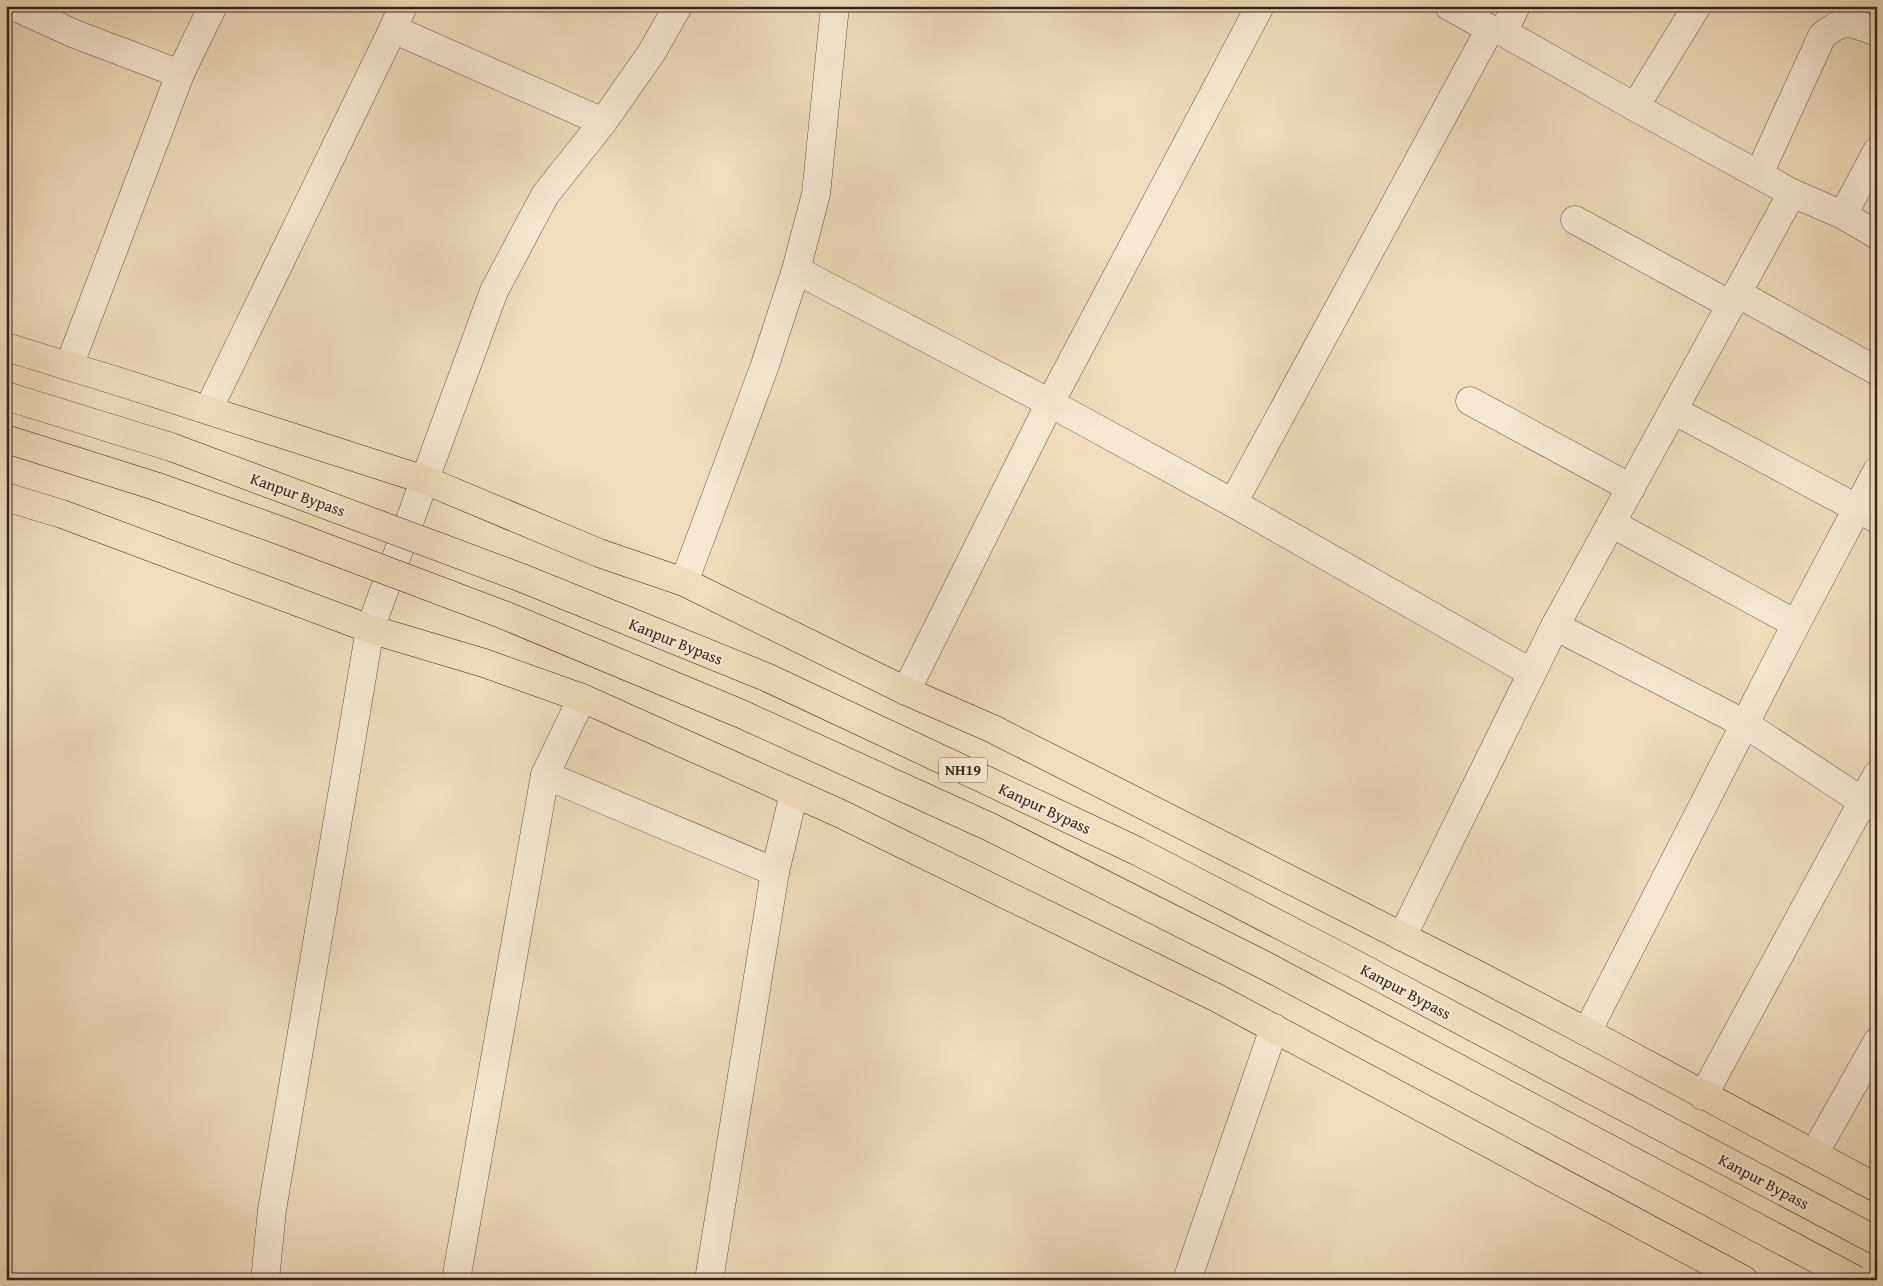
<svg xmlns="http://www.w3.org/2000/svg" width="1883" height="1286" font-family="'Gentium Book Plus',serif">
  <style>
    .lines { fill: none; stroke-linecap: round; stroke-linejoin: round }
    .minor-casing { stroke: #645244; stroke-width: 29 }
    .major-casing { stroke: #35241d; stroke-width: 29 }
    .minor { stroke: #f5e9d3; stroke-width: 28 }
    .major { stroke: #efddbb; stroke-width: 28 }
    .highway-bridge-casing { stroke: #35241d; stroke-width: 29; stroke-linecap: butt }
    .highway-bridge { stroke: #efddbb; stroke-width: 28 }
    .labels { text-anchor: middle; stroke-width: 4.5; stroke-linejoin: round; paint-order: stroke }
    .shield { fill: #f5e9d3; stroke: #6f5f54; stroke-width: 1 }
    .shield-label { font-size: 15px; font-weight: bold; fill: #35241d }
    .street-label { font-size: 16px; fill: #35241d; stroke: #f5e9d3 }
  </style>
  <rect width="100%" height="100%" fill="#efddbb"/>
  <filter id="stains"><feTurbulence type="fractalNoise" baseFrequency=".004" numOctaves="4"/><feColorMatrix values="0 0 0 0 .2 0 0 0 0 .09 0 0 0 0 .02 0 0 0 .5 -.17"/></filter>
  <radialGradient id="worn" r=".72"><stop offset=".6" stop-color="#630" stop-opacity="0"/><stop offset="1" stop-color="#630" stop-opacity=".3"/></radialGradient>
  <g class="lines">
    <defs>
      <g id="minor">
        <path d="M 13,6 L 75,34 L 180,74"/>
        <path d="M 403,6 L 393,29 L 603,122"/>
        <path d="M 1449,6 L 1490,29 L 1503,32 L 1635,107 L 1792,193 L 1843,215 L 1877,235"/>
        <path d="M 1503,32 L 1516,6"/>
        <path d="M 1635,107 L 1697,6"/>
        <path d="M 1759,174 L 1822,36 C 1845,17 1852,23 1877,32"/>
        <path d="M 1843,215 L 1877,151"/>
        <path d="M 1575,220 L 1731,305"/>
        <path d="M 796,270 L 1050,403 L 1233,503 L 1532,673"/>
        <path d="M 1737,293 L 1877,371"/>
        <path d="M 69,366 L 180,74 L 213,6"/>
        <path d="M 1470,401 L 1631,488"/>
        <path d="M 208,410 L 393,29"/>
        <path d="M 1673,410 L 1877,519"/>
        <path d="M 1233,503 L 1490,29"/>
        <path d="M 1611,523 L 1796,624"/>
        <path d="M 684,582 L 764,368 L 796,270 L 816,194 L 835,6"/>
        <path d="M 1555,626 L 1745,724 L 1862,801 L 1877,809"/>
        <path d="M 906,691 L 1050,403 L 1260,6"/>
        <path d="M 545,775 L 775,872"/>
        <path d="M 1402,937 L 1555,626 L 1792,193"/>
        <path d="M 1587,1032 L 1796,624 L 1877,471"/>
        <path d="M 1703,1096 L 1877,775"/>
        <path d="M 1814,1154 L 1877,1042"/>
        <path d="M 265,1280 L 272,1210 L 370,629 L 494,291 L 545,195 L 603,122 L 652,52 L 678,6"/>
        <path d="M 456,1280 L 545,775 L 582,698"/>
        <path d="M 709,1280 L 775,872 L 794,793"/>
        <path d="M 1187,1280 L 1274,1028"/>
      </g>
      <g id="major">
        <path d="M 6,347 L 120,382 L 425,480 L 599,553 L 684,582 L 906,691 L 993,729 L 1476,974 L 1587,1032 L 1877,1188"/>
        <path d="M 6,497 L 62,514 L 370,629 L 484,663 L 582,698 L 839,813 L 1217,998 L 1744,1280"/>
      </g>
    </defs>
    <use href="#minor" class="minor-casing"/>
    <use href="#major" class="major-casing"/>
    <use href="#minor" class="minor"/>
    <use href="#major" class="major"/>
    <defs>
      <g id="highway-bridge">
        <path d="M 6,396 L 171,447 L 522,578 L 766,677 L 1137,851 L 1347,960 L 1877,1241"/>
        <path d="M 6,439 L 155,486 L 276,529 L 504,615 L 739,713 L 990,827 L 1264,965 L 1856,1280"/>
      </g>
    </defs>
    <use href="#highway-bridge" class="highway-bridge-casing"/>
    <use href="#highway-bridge" class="highway-bridge"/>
  </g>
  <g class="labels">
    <rect class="shield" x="939" y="757.5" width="48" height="25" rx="4"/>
    <g class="shield-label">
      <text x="963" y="775">NH19</text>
    </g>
    <g class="street-label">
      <text transform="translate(298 494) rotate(20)" y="6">Kanpur Bypass</text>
      <text transform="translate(676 641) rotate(22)" y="6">Kanpur Bypass</text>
      <text transform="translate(1045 808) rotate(25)" y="6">Kanpur Bypass</text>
      <text transform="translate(1406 991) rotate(28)" y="6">Kanpur Bypass</text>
      <text transform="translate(1764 1181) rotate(28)" y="6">Kanpur Bypass</text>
    </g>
  </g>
  <rect width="1883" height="1286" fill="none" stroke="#efddbb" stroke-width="25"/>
  <rect x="8" y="8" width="1868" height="1271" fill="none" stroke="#35241d" stroke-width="2.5"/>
  <rect x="12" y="12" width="1858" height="1261" fill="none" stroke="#35241d"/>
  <rect width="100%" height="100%" filter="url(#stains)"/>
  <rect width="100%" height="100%" fill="url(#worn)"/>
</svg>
